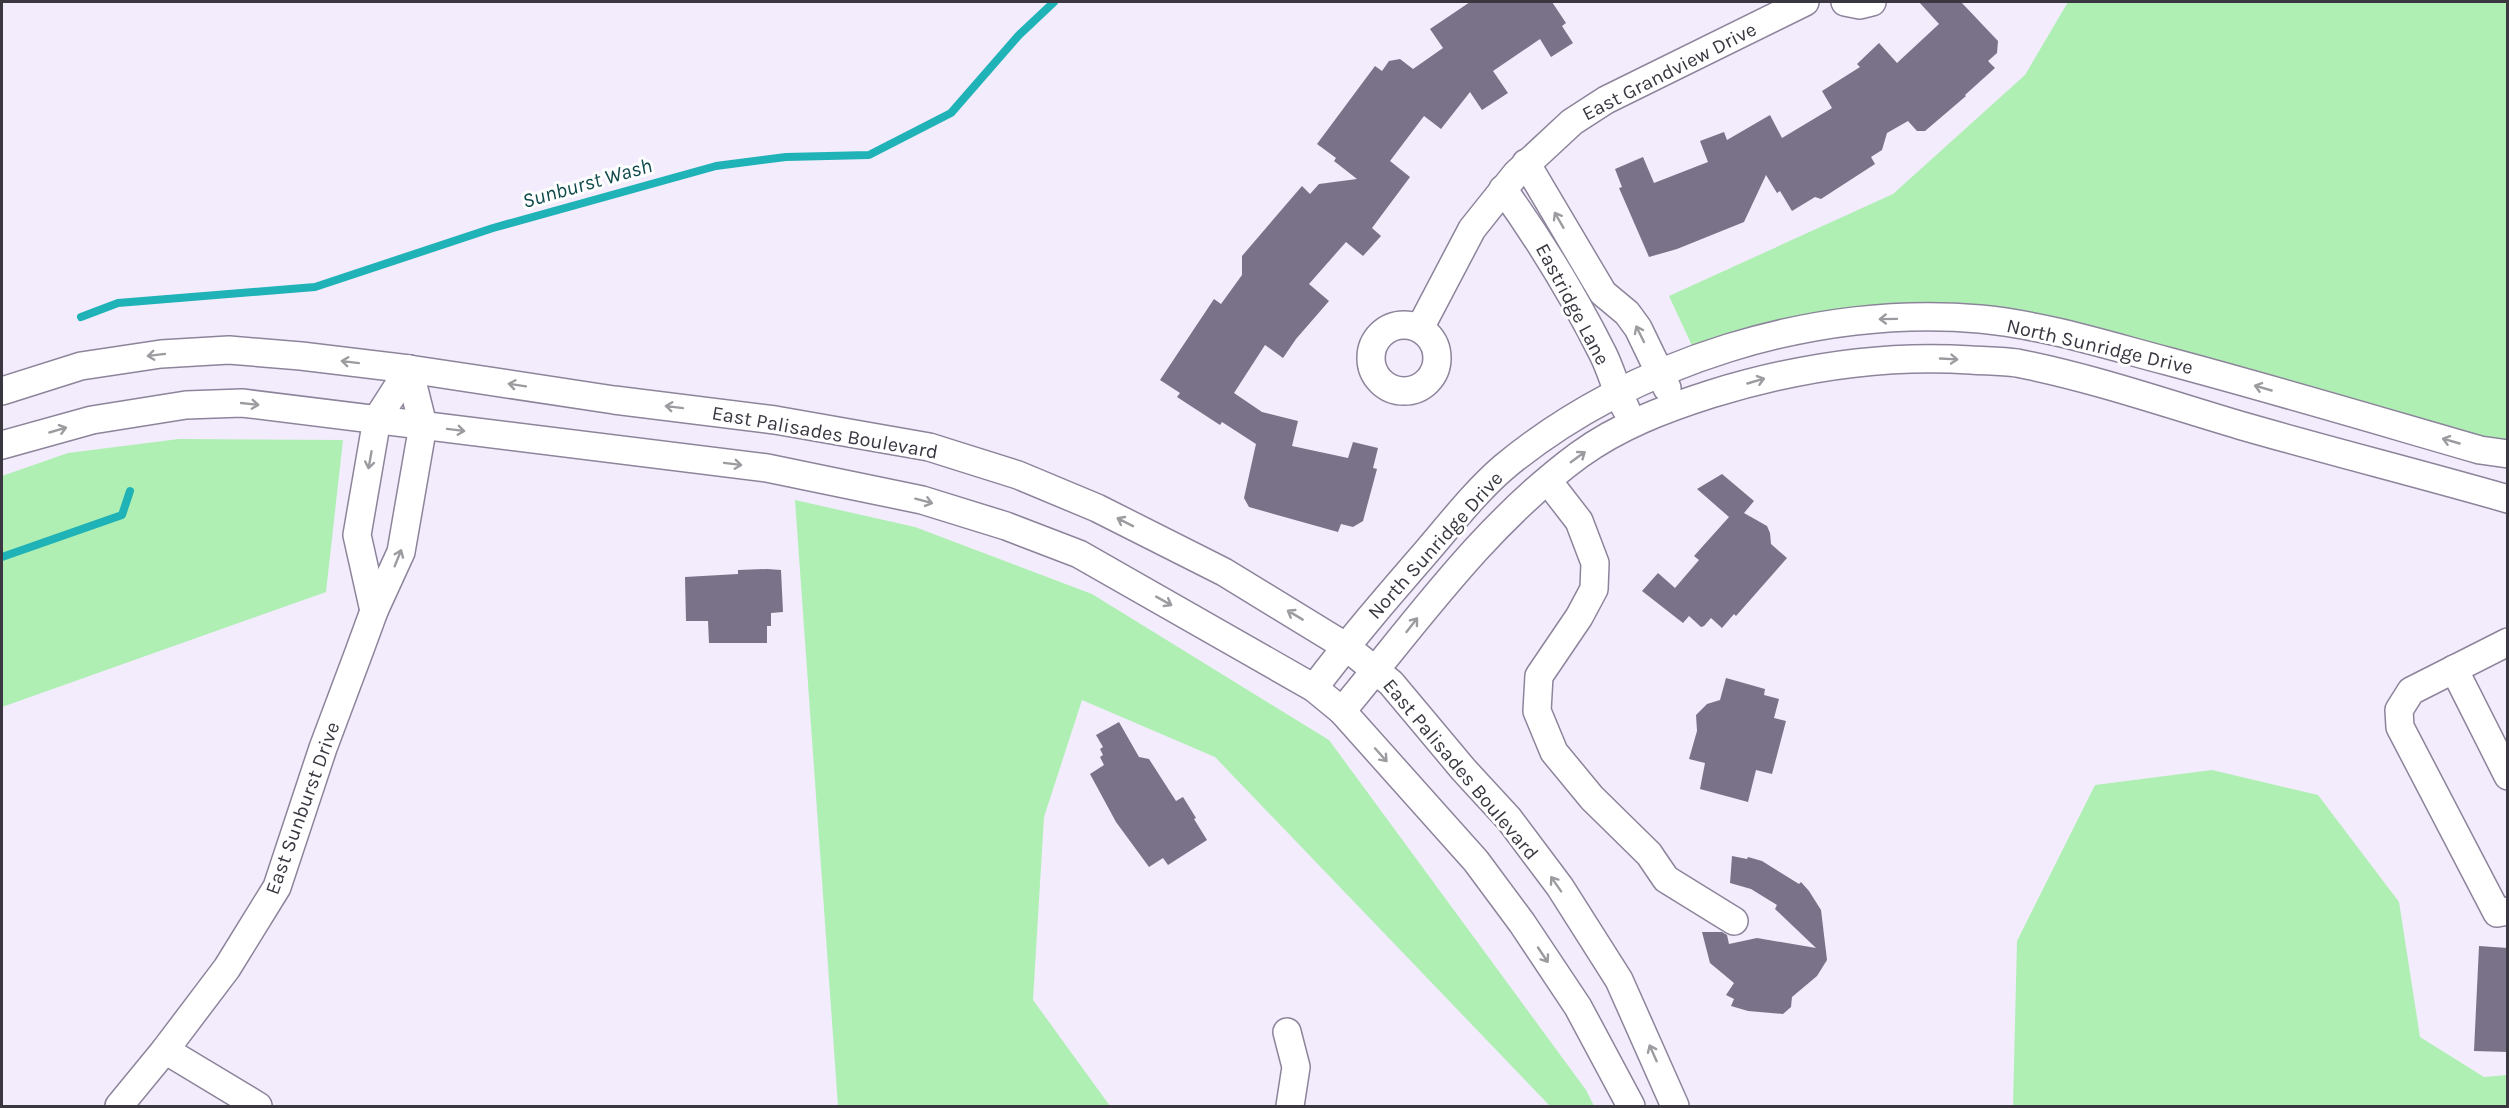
<svg xmlns="http://www.w3.org/2000/svg" width="2509" height="1108" font-family="Karla,sans-serif">
  <style>
    .green { fill: #afefb3 }
    .lines { fill: none; stroke-linecap: round; stroke-linejoin: round }
    .stream { stroke: #1fb2b6; stroke-width: 8 }
    .building { fill: #7a7289 }
    .minor-casing { stroke: #8d849c; stroke-width: 30 }
    .minor { stroke: #fff; stroke-width: 27 }
    .oneway { stroke: #9c9ba0 }
    .labels { text-anchor: middle; stroke-width: 6; stroke-linejoin: round; paint-order: stroke }
    .street-label { font-size: 20px; fill: #3a3741; stroke: #fff }
    .water-label { font-size: 21px; font-style: italic; fill: #0e494b; stroke: #fff }
  </style>
  <rect width="100%" height="100%" fill="#f2ecfc"/>
  <g class="green">
    <path d="M 2068,2 L 2507,2 L 2507,441 L 2462,432 L 2032,317 L 1946,304 L 1873,310 L 1694,350 L 1669,296 L 1893,194 L 2025,75 Z"/>
    <path d="M 179,439 L 343,440 L 326,592 L 2,707 L 2,476 L 68,453 Z"/>
    <path d="M 795,500 L 915,527 L 1092,594 L 1329,740 L 1586,1090 L 1594,1106 L 1550,1106 L 1215,757 L 1082,700 L 1044,817 L 1033,1000 L 1110,1106 L 838,1106 Z"/>
    <path d="M 2212,770 L 2318,795 L 2399,902 L 2420,1037 L 2484,1077 L 2507,1075 L 2507,1106 L 2013,1106 L 2017,941 L 2095,785 Z"/>
  </g>
  <g class="lines">
    <g class="stream">
      <path d="M 81,317 L 118,303 L 315,287 L 493,228 L 716,166 L 786,157 L 869,155 L 951,113 L 1019,35 L 1054,2"/>
      <path d="M 2,557 L 122,515 L 130,491"/>
    </g>
  </g>
  <g class="building">
    <path d="M 1470,2 L 1552,2 L 1566,23 L 1562,26 L 1573,43 L 1551,57 L 1540,39 L 1493,71 L 1508,93 L 1482,110 L 1470,92 L 1441,129 L 1424,116 L 1390,161 L 1410,177 L 1372,228 L 1381,236 L 1363,256 L 1346,242 L 1309,284 L 1329,301 L 1296,339 L 1283,358 L 1265,345 L 1234,393 L 1262,412 L 1298,421 L 1292,446 L 1348,458 L 1353,442 L 1378,448 L 1373,468 L 1377,469 L 1363,521 L 1353,527 L 1341,524 L 1338,532 L 1249,507 L 1244,498 L 1256,444 L 1222,422 L 1220,425 L 1177,397 L 1180,393 L 1160,380 L 1214,299 L 1221,304 L 1242,275 L 1242,256 L 1302,186 L 1310,194 L 1319,184 L 1357,179 L 1334,161 L 1336,158 L 1317,144 L 1375,66 L 1382,71 L 1389,61 L 1400,59 L 1413,69 L 1443,48 L 1430,29 Z"/>
    <path d="M 1919,2 L 1961,2 L 1998,41 L 1997,53 L 1988,61 L 1995,68 L 1965,95 L 1966,96 L 1925,131 L 1917,131 L 1908,121 L 1887,133 L 1882,150 L 1871,157 L 1875,164 L 1821,199 L 1815,197 L 1792,211 L 1780,191 L 1777,193 L 1766,175 L 1744,222 L 1677,249 L 1649,257 L 1619,188 L 1622,187 L 1615,169 L 1643,157 L 1654,183 L 1708,162 L 1700,141 L 1724,132 L 1727,140 L 1770,115 L 1782,138 L 1832,108 L 1822,91 L 1860,67 L 1857,64 L 1879,43 L 1897,63 L 1939,24 Z"/>
    <path d="M 1722,474 L 1754,501 L 1744,513 L 1767,526 L 1770,533 L 1771,544 L 1787,558 L 1736,616 L 1734,614 L 1722,628 L 1711,618 L 1704,626 L 1701,627 L 1689,616 L 1683,623 L 1642,591 L 1658,573 L 1675,588 L 1699,560 L 1694,556 L 1729,517 L 1697,489 Z"/>
    <path d="M 767,569 L 781,570 L 783,612 L 771,613 L 771,626 L 767,626 L 767,643 L 709,643 L 708,621 L 686,621 L 685,577 L 738,574 L 738,570 Z"/>
    <path d="M 1726,678 L 1765,689 L 1764,695 L 1779,699 L 1774,718 L 1786,721 L 1772,774 L 1756,770 L 1748,802 L 1700,789 L 1705,763 L 1689,759 L 1697,731 L 1696,715 L 1707,704 L 1720,700 Z"/>
    <path d="M 1119,722 L 1139,757 L 1149,759 L 1176,801 L 1183,797 L 1196,818 L 1194,819 L 1207,840 L 1168,865 L 1163,858 L 1149,867 L 1116,822 L 1090,774 L 1104,765 L 1100,757 L 1103,755 L 1100,749 L 1103,747 L 1096,735 Z"/>
    <path d="M 1732,856 L 1747,859 L 1748,857 L 1762,861 L 1799,884 L 1801,882 L 1809,891 L 1821,910 L 1827,960 L 1817,976 L 1792,997 L 1791,1007 L 1783,1014 L 1748,1011 L 1731,1006 L 1734,999 L 1726,995 L 1734,983 L 1710,963 L 1702,932 L 1722,932 L 1727,935 L 1729,944 L 1757,938 L 1816,948 L 1775,909 L 1777,905 L 1751,889 L 1730,883 Z"/>
    <path d="M 2479,946 L 2508,948 L 2508,1052 L 2474,1051 Z"/>
  </g>
  <g class="lines">
    <defs>
      <g id="minor">
        <path d="M 1845,2 L 1860,5 L 1872,2"/>
        <path d="M 1526,163 L 1603,293 L 1627,313 L 1638,328 L 1667,388"/>
        <path d="M 1503,189 C 1541,242 1574,296 1603,354 C 1612,372 1616,391 1626,409"/>
        <circle cx="1404" cy="358" r="33"/>
        <path d="M 1420,328 L 1472,229 L 1516,174 L 1572,122 L 1606,100 L 1805,2"/>
        <path d="M 2,391 L 81,366 L 161,354 L 229,350 L 301,356 L 409,369 L 614,400 L 775,420 L 929,447 L 1018,475 L 1097,508 L 1224,572 L 1345,646 L 1391,683 L 1463,769 L 1509,819 L 1560,887 L 1619,980 L 1675,1106"/>
        <path d="M 2,445 L 92,420 L 186,405 L 242,403 L 767,468 L 922,500 L 1006,526 L 1079,554 L 1314,688 L 1342,711 L 1476,861 L 1522,923 L 1578,1007 L 1631,1106"/>
        <path d="M 1548,481 L 1579,521 L 1595,563 L 1594,589 L 1579,617 L 1539,676 L 1537,711 L 1554,752 L 1592,798 L 1649,854 L 1666,879 L 1734,921"/>
        <path d="M 374,611 L 357,535 L 377,419 L 409,369"/>
        <path d="M 2508,642 L 2411,691 L 2399,710 L 2400,727 L 2497,913 L 2508,911"/>
        <path d="M 2454,669 L 2508,776"/>
        <path d="M 1314,688 C 1350,640 1389,595 1428,550 C 1452,522 1476,491 1504,467 C 1630,362 1817,304 1980,319 C 2044,325 2106,345 2167,361 C 2272,389 2376,420 2480,450 L 2508,454"/>
        <path d="M 1342,711 C 1417,621 1484,525 1579,455 C 1619,426 1664,409 1711,394 C 1795,368 1882,354 1971,360 C 1986,361 2002,361 2017,363 C 2094,378 2171,405 2246,427 C 2333,452 2421,474 2508,499"/>
        <path d="M 1287,1032 L 1296,1067 L 1290,1106"/>
        <path d="M 165,1050 L 258,1106"/>
        <path d="M 119,1106 L 165,1050 L 227,968 L 277,887 L 323,748 L 359,652 L 374,611 L 401,552 L 423,425 L 409,369"/>
      </g>
    </defs>
    <use href="#minor" class="minor-casing"/>
    <use href="#minor" class="minor"/>
  </g>
  <defs><path id="oneway-shaft" d="M-6 0H5M1.5-3L5.5 0L1.5 3" fill="none" stroke-width="1.6" stroke-linecap="round" stroke-linejoin="round" transform="scale(1.5)"/></defs>
  <g class="oneway">
    <use href="#oneway-shaft" transform="translate(1559 220) rotate(-120)"/>
    <use href="#oneway-shaft" transform="translate(1888 319) rotate(179)"/>
    <use href="#oneway-shaft" transform="translate(1640 334) rotate(-116)"/>
    <use href="#oneway-shaft" transform="translate(156 355) rotate(173)"/>
    <use href="#oneway-shaft" transform="translate(1949 359) rotate(3)"/>
    <use href="#oneway-shaft" transform="translate(350 362) rotate(-173)"/>
    <use href="#oneway-shaft" transform="translate(1756 381) rotate(-16)"/>
    <use href="#oneway-shaft" transform="translate(517 385) rotate(-171)"/>
    <use href="#oneway-shaft" transform="translate(2263 388) rotate(-164)"/>
    <use href="#oneway-shaft" transform="translate(250 404) rotate(6)"/>
    <use href="#oneway-shaft" transform="translate(674 407) rotate(-173)"/>
    <use href="#oneway-shaft" transform="translate(58 430) rotate(-16)"/>
    <use href="#oneway-shaft" transform="translate(456 430) rotate(7)"/>
    <use href="#oneway-shaft" transform="translate(2451 441) rotate(-164)"/>
    <use href="#oneway-shaft" transform="translate(1578 457) rotate(-36)"/>
    <use href="#oneway-shaft" transform="translate(370 460) rotate(100)"/>
    <use href="#oneway-shaft" transform="translate(733 464) rotate(7)"/>
    <use href="#oneway-shaft" transform="translate(924 501) rotate(15)"/>
    <use href="#oneway-shaft" transform="translate(1125 522) rotate(-153)"/>
    <use href="#oneway-shaft" transform="translate(398 558) rotate(-68)"/>
    <use href="#oneway-shaft" transform="translate(1164 601) rotate(29)"/>
    <use href="#oneway-shaft" transform="translate(1295 615) rotate(-149)"/>
    <use href="#oneway-shaft" transform="translate(1412 625) rotate(-52)"/>
    <use href="#oneway-shaft" transform="translate(1381 755) rotate(48)"/>
    <use href="#oneway-shaft" transform="translate(1556 884) rotate(-125)"/>
    <use href="#oneway-shaft" transform="translate(1543 955) rotate(56)"/>
    <use href="#oneway-shaft" transform="translate(1653 1053) rotate(-114)"/>
  </g>
  <g class="labels">
    <g class="street-label">
      <text transform="translate(1669 71) rotate(-27)" y="7">East Grandview Drive</text>
      <text transform="translate(1573 304) rotate(62)" y="7">Eastridge Lane</text>
      <text transform="translate(2100 346) rotate(13)" y="7">North Sunridge Drive</text>
      <text transform="translate(825 432) rotate(10)" y="7">East Palisades Boulevard</text>
      <text transform="translate(1435 545) rotate(-48)" y="7">North Sunridge Drive</text>
      <text transform="translate(1461 769) rotate(50)" y="7">East Palisades Boulevard</text>
      <text transform="translate(302 808) rotate(-70)" y="7">East Sunburst Drive</text>
    </g>
    <g class="water-label">
      <text transform="translate(587 183) rotate(-16)" y="7">Sunburst Wash</text>
    </g>
  </g>
  <rect width="2509" height="1108" fill="none" stroke="#3a3741" stroke-width="6"/>
</svg>
